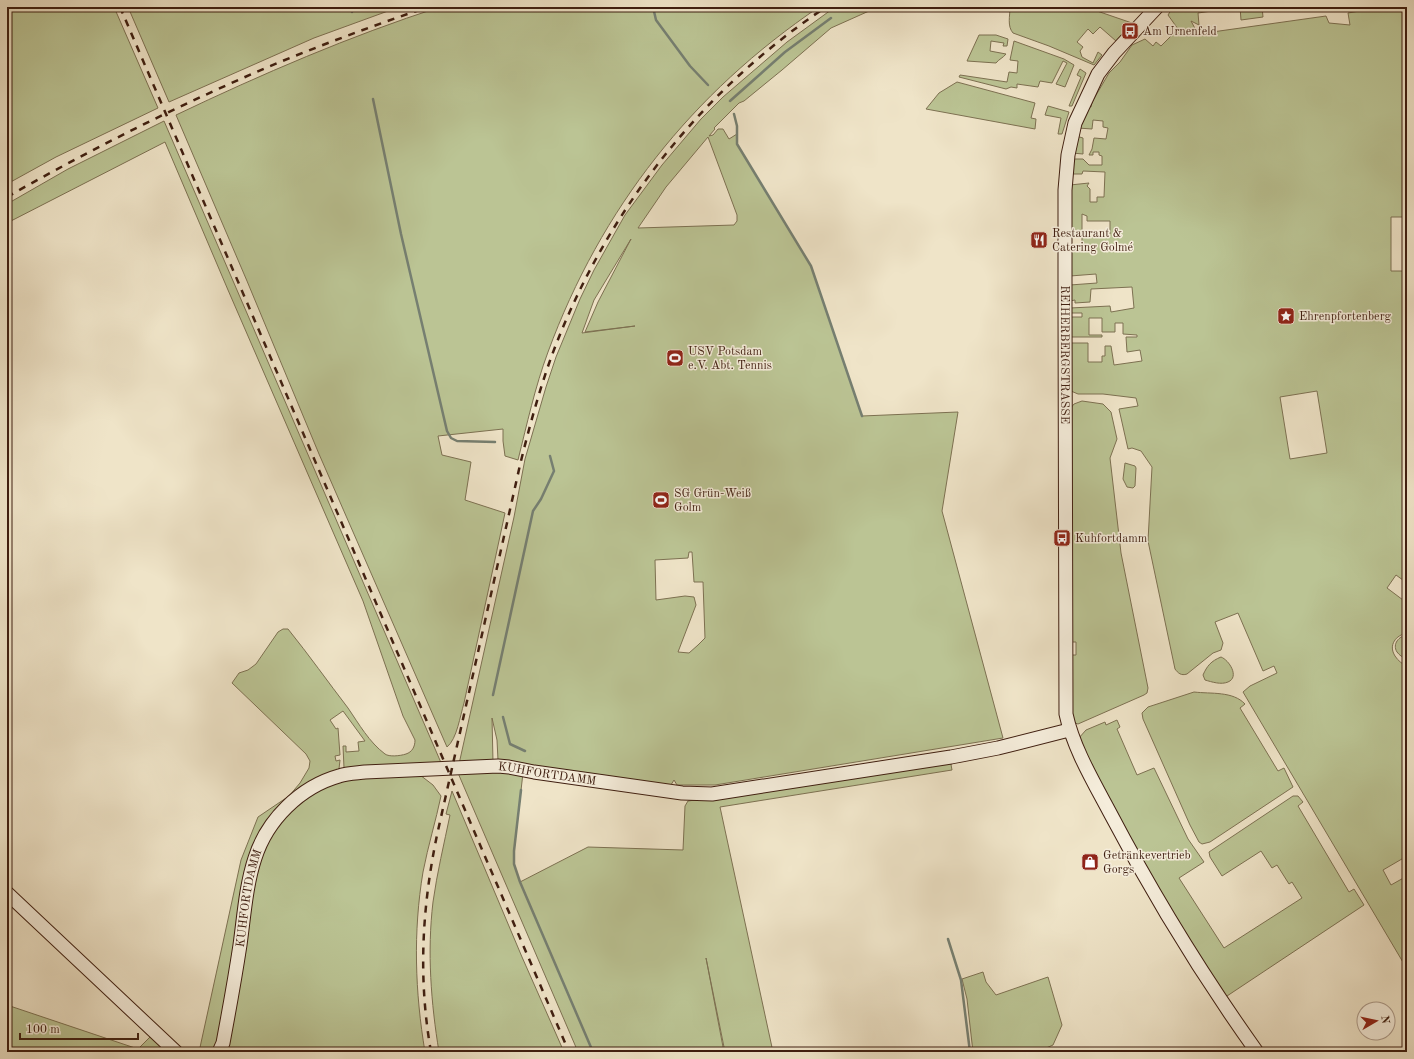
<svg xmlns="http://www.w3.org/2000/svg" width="1414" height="1059" font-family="'Old Standard TT',serif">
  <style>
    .green { fill: #bbc494; stroke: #7d7152; fill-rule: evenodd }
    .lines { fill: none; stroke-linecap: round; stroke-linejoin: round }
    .stream { stroke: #767f71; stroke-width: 2.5 }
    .secondary-casing { stroke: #3f1e10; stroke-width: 15 }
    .secondary { stroke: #f5eddb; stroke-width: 13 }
    .rail { stroke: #3f1e10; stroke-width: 2.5; stroke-dasharray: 7 7; stroke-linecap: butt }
    .labels { text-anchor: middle; stroke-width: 3; stroke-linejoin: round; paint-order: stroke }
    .poi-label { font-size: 12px; fill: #3f1e10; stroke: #f5eddb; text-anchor: start }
    .street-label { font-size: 12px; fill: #3f1e10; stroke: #f5eddb }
  </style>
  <rect width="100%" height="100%" fill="#efe4c8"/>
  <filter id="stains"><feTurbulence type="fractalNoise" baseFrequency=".005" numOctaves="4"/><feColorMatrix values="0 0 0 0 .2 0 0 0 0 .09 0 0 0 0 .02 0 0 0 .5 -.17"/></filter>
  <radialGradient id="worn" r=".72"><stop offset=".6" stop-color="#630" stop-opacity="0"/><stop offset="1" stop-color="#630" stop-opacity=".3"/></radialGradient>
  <g class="green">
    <path d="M 7,7 L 114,7 L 158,108 L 56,157 L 7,184 Z"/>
    <path d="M 128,7 L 399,7 L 314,38 L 169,102 Z"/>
    <path d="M 440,7 L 819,7 C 692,93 601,208 548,352 C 535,387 527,424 518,460 L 505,456 L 503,441 L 503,429 L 438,436 L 442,455 L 471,462 L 465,500 L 505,513 L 464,703 C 460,716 457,739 447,747 L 319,454 L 247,281 L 176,115 C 262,74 350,36 440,7 Z"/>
    <path d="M 835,7 L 878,7 L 831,28 L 782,70 L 744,101 L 739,103 L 714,128 L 715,129 L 709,136 L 713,135 L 718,129 L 723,129 L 729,139 L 737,134 L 737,144 L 811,266 L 862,416 L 958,412 L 942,511 L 1003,738 L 715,785 L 677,785 L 674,780 L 669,788 L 498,760 L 497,740 L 492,718 L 493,762 L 459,764 L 514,517 L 525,459 L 546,387 L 556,357 L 580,299 L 594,270 L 625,215 L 662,165 L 701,119 L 723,97 L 787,42 ZM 708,137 L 737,215 L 737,221 L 734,225 L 638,228 L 666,187 ZM 631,239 L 598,302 L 585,332 L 635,326 L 582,333 L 594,300 ZM 689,552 L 692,552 L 694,582 L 703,582 L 705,638 L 698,645 L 689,653 L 678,652 L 696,605 L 694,597 L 685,596 L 656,600 L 655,560 L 688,558 Z"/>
    <path d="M 1010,7 L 1098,7 L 1097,11 L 1132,23 L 1116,41 L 1100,27 L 1093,34 L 1088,29 L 1077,42 L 1083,47 L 1080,51 L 1082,57 L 1093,63 L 1098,52 L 1102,55 L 1094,65 L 1049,46 L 1013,33 C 1007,26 1010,16 1010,7 Z"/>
    <path d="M 1173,7 L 1239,7 L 1198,13 L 1199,25 L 1191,21 L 1198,34 L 1326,16 L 1329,23 L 1350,25 L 1348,13 L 1383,7 L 1407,7 L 1407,217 L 1391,217 L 1391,271 L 1407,271 L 1407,583 L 1396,575 L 1387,588 L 1407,603 L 1407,633 C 1396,635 1388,645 1395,656 C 1398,661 1403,664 1407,667 L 1407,856 L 1383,870 L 1391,885 L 1407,876 L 1407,905 L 1404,907 L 1407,913 L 1407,969 L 1243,692 L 1250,686 L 1277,673 L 1274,666 L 1263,671 L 1238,613 L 1215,622 L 1223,643 L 1221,650 L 1213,653 L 1187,674 C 1181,676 1178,673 1175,669 L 1148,541 L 1152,467 L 1141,451 L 1132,448 L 1128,449 L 1119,409 L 1138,406 L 1136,398 L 1103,394 L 1078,394 L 1071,391 L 1070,343 L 1088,343 L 1088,362 L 1102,362 L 1102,356 L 1105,356 L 1105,346 L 1111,346 L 1114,365 L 1142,361 L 1140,350 L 1127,352 L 1126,337 L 1137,337 L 1137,335 L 1123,334 L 1123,323 L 1115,323 L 1115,332 L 1102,332 L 1102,318 L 1089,318 L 1089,335 L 1102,335 L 1102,337 L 1070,337 L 1070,317 L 1082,317 L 1082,313 L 1070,313 L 1070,308 L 1110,306 L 1111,312 L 1134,308 L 1132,287 L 1091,289 L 1090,302 L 1075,303 L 1075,300 L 1070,301 L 1070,285 L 1097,283 L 1096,274 L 1070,276 L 1070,246 L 1082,246 L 1082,237 L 1110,236 L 1110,221 L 1087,221 L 1087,216 L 1082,214 L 1082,232 L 1070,229 L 1070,185 L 1089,183 L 1087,186 L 1090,189 L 1090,202 L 1097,202 L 1097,197 L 1104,197 L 1105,172 L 1083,171 L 1082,174 L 1071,174 L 1072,159 L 1083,159 L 1089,165 L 1102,165 L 1102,156 L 1099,155 L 1099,152 L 1093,152 L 1093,155 L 1089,155 L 1092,149 L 1094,138 L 1106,139 L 1108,128 L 1103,127 L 1103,121 L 1093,120 L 1092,129 L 1078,128 L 1087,106 L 1091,107 L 1092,102 L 1109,73 L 1120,62 L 1132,45 L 1145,39 L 1153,46 L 1156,42 L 1161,46 L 1178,29 L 1168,15 ZM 1317,391 L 1327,453 L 1290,459 L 1280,397 Z"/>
    <path d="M 1240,7 L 1262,7 L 1263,17 L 1241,20 Z"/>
    <path d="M 979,35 L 996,35 L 1008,39 L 1007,46 L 1003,46 L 1004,43 L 991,41 L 990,51 L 1006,54 C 1003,58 999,59 996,63 L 967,61 Z"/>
    <path d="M 1014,41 L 1064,59 L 1074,65 L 1065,87 L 1056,84 L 1067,63 L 1063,61 L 1052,83 L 1040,81 L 1038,87 L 1017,84 L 1017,88 L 1011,87 L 1006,89 L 959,77 L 960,75 L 1007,82 L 1009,72 L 1017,73 L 1018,61 L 1010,60 Z"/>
    <path d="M 1080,69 L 1086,73 L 1072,106 L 1069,106 L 1081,77 L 1077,75 Z"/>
    <path d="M 957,82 L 1035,103 L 1031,118 L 1036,119 L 1035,129 L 926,109 L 939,93 Z"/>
    <path d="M 1048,106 L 1069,112 L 1062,134 L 1058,134 L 1061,118 L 1045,115 Z"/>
    <path d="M 164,121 L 442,765 L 344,768 L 343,746 L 346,746 L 346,752 L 359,751 L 358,742 L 365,741 L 343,711 L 330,720 L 336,729 L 338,728 L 340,755 L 335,756 L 336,761 L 340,760 L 339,769 L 294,805 L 340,778 L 420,775 L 433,785 L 441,796 C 436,820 428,846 423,872 C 413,932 415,992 425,1052 L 199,1052 L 241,860 L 258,817 L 289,796 L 300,783 L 309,768 L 310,761 L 306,754 L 232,683 L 239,673 L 248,670 L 256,664 L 278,632 L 283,629 L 288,629 C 309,655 328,682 348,708 C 359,724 369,742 385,754 C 389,757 400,756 406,754 C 412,752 415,747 415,740 L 403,716 L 363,601 L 228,290 L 165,142 L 7,223 L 7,204 L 68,169 Z"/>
    <path d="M 1076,136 L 1083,138 L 1083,154 L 1072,153 Z"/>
    <path d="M 1082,401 L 1103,404 L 1111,412 L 1117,439 L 1110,458 L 1121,553 L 1148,688 L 1147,693 L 1144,695 L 1078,724 L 1075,723 L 1071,711 L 1070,655 L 1076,655 L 1076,642 L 1071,642 L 1070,409 L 1074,404 Z"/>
    <path d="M 1125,463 L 1135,466 L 1136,468 L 1135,486 L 1133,488 L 1127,487 L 1123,479 Z"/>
    <path d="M 1407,635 L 1407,661 C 1404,658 1399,655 1397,652 C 1392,644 1399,636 1407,635 Z"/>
    <path d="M 1221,657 C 1229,660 1240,677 1228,682 C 1221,685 1212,682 1205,680 L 1203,675 C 1207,666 1211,661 1221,657 Z"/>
    <path d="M 1194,692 C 1211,694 1233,691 1245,704 L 1240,708 L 1278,771 L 1284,768 L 1293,787 L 1210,842 L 1202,844 L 1199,842 L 1190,825 L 1143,719 L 1142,713 L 1148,707 Z"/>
    <path d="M 1117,720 L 1120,727 L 1117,729 L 1137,775 L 1154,768 L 1188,839 L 1204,862 L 1179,878 L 1224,948 L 1302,898 L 1292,882 L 1289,884 L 1277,865 L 1272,868 L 1261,851 L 1222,876 L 1210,857 L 1209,852 L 1293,796 L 1298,796 L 1303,802 L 1298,806 L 1349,892 L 1354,889 L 1364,905 L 1224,998 L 1146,873 L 1078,739 L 1086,730 L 1105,722 L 1106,725 Z"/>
    <path d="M 950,759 L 952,770 L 720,807 L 773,1052 L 725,1052 L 706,958 L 724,1052 L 593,1052 L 591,1048 L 589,1049 L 591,1052 L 578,1052 L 458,773 L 467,772 L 523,773 L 514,851 L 514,864 L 520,882 L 588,847 L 683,850 L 685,806 L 688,801 L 718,797 Z"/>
    <path d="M 452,791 L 522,957 L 564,1052 L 439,1052 C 431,1003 427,952 433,902 C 437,873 444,844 450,815 L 446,814 Z"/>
    <path d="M 983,972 L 986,982 L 996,995 L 1048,977 L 1062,1025 L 1053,1045 L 1037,1052 L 973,1052 L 967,999 L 962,979 Z"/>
    <path d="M 7,1005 L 138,1049 L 155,1032 L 176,1052 L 7,1052 Z"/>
  </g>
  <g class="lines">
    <g class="stream">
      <path d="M 653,7 L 656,20 L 690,66 L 708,85"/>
      <path d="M 352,12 L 353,7"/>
      <path d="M 373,99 L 401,234 L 447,431 L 451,438 L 457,441 L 495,442"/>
      <path d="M 730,101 L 785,52 L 831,18"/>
      <path d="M 734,114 L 737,126 L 737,144 L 811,266 L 862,416"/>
      <path d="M 493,695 L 533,511 L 541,499 L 554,471 L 550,456"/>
      <path d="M 503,717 L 510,744 L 525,751"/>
      <path d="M 521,790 L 514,851 L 514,864 L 520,882 L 593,1052"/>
      <path d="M 948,939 L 961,980 L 970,1052"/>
    </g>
    <defs>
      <g id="secondary">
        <path id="s1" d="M 1157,7 L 1114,53 L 1098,74 L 1075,123 L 1068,155 L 1065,190 L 1065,306 L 1066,714 C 1073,747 1093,781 1109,811 C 1153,895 1202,975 1257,1052"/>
        <path d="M 7,893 L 176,1052"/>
        <path id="s2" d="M 219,1052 L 223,1043 C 229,1011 235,978 240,945 C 244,916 246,885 255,858 C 267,820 300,787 339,776 C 347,773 357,773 365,772 L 498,766 L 509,767 L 534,772 L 682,793 L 712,794 L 951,757 L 998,748 L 1069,730"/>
      </g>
    </defs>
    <use href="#secondary" class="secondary-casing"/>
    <use href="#secondary" class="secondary"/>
    <g class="rail">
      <path d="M 120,7 L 569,1052"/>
      <path d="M 7,197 C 95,147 187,101 280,62 C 329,42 378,24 428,7"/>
      <path d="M 431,1052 C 418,978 422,908 437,835 L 520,465 C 529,428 539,391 552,355 C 605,213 700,91 826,7"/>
    </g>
  </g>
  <defs>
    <symbol id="bus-square" viewBox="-11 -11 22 22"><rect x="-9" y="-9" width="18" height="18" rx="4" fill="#8f2418" stroke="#f5eddb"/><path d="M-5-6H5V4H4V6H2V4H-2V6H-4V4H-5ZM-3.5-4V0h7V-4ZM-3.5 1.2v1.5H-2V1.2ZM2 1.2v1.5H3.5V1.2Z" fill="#fff"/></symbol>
    <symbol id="restaurant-square" viewBox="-11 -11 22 22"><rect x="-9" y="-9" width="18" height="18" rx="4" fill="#8f2418" stroke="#f5eddb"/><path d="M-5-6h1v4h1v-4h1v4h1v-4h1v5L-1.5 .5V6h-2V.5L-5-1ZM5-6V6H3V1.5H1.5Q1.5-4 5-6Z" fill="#fff"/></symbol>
    <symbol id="sight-square" viewBox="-11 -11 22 22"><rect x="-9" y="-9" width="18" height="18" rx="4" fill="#8f2418" stroke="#f5eddb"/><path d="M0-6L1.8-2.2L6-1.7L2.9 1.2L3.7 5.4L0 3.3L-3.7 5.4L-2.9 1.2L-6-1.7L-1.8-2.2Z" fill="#fff"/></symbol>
    <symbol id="stadium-square" viewBox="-11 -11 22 22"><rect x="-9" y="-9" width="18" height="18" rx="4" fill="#8f2418" stroke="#f5eddb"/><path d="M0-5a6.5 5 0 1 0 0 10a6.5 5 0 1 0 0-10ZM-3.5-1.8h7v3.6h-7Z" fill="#fff"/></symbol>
    <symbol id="shop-square" viewBox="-11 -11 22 22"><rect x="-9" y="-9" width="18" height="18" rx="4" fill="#8f2418" stroke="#f5eddb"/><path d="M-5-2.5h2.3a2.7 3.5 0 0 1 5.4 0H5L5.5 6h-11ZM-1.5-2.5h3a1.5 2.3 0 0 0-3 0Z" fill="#fff"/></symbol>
  </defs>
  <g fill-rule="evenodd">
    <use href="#bus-square" x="1120" y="21" width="20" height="20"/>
    <use href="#restaurant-square" x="1029" y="230" width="20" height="20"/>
    <use href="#sight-square" x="1276" y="306" width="20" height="20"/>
    <use href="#stadium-square" x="665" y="348" width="20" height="20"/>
    <use href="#stadium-square" x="651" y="490" width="20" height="20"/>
    <use href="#bus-square" x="1052" y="528" width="20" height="20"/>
    <use href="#shop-square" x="1080" y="852" width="20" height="20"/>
  </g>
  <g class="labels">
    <g class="poi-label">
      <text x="1143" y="35">Am Urnenfeld</text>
      <text x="1052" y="237">Restaurant &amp;<tspan x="1052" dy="14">Catering Golmé</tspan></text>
      <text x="1299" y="320">Ehrenpfortenberg</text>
      <text x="688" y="355">USV Potsdam<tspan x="688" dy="14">e.V. Abt. Tennis</tspan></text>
      <text x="674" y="497">SG Grün-Weiß<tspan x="674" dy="14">Golm</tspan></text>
      <text x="1075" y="542">Kuhfortdamm</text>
      <text x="1103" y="859">Getränkevertrieb<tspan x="1103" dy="14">Gorgs</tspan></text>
    </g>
    <g class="street-label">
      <text dy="4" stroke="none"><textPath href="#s1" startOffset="376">REIHERBERGSTRASSE</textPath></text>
      <text dy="4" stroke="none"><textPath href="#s2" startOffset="529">KUHFORTDAMM</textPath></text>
      <text dy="4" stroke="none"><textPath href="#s2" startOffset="157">KUHFORTDAMM</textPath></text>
    </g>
  </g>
  <rect width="1414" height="1059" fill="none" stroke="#efe4c8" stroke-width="24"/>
  <rect x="8" y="8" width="1398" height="1043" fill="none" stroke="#3f1e10" stroke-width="2"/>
  <rect x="12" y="12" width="1390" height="1035" fill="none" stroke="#3f1e10"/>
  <g transform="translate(1376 1021) rotate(81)"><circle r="19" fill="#f5eddb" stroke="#ac9a8a"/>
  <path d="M0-3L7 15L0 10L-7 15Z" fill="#8f2418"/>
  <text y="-6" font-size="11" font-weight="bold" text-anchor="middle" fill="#3f1e10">N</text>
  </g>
  <path d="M20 1033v6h118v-6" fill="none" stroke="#3f1e10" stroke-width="2"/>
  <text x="26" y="1033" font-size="12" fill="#3f1e10" stroke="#f5eddb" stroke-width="3" paint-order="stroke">100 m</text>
  <rect width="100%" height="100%" filter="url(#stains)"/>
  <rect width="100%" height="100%" fill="url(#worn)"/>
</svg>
